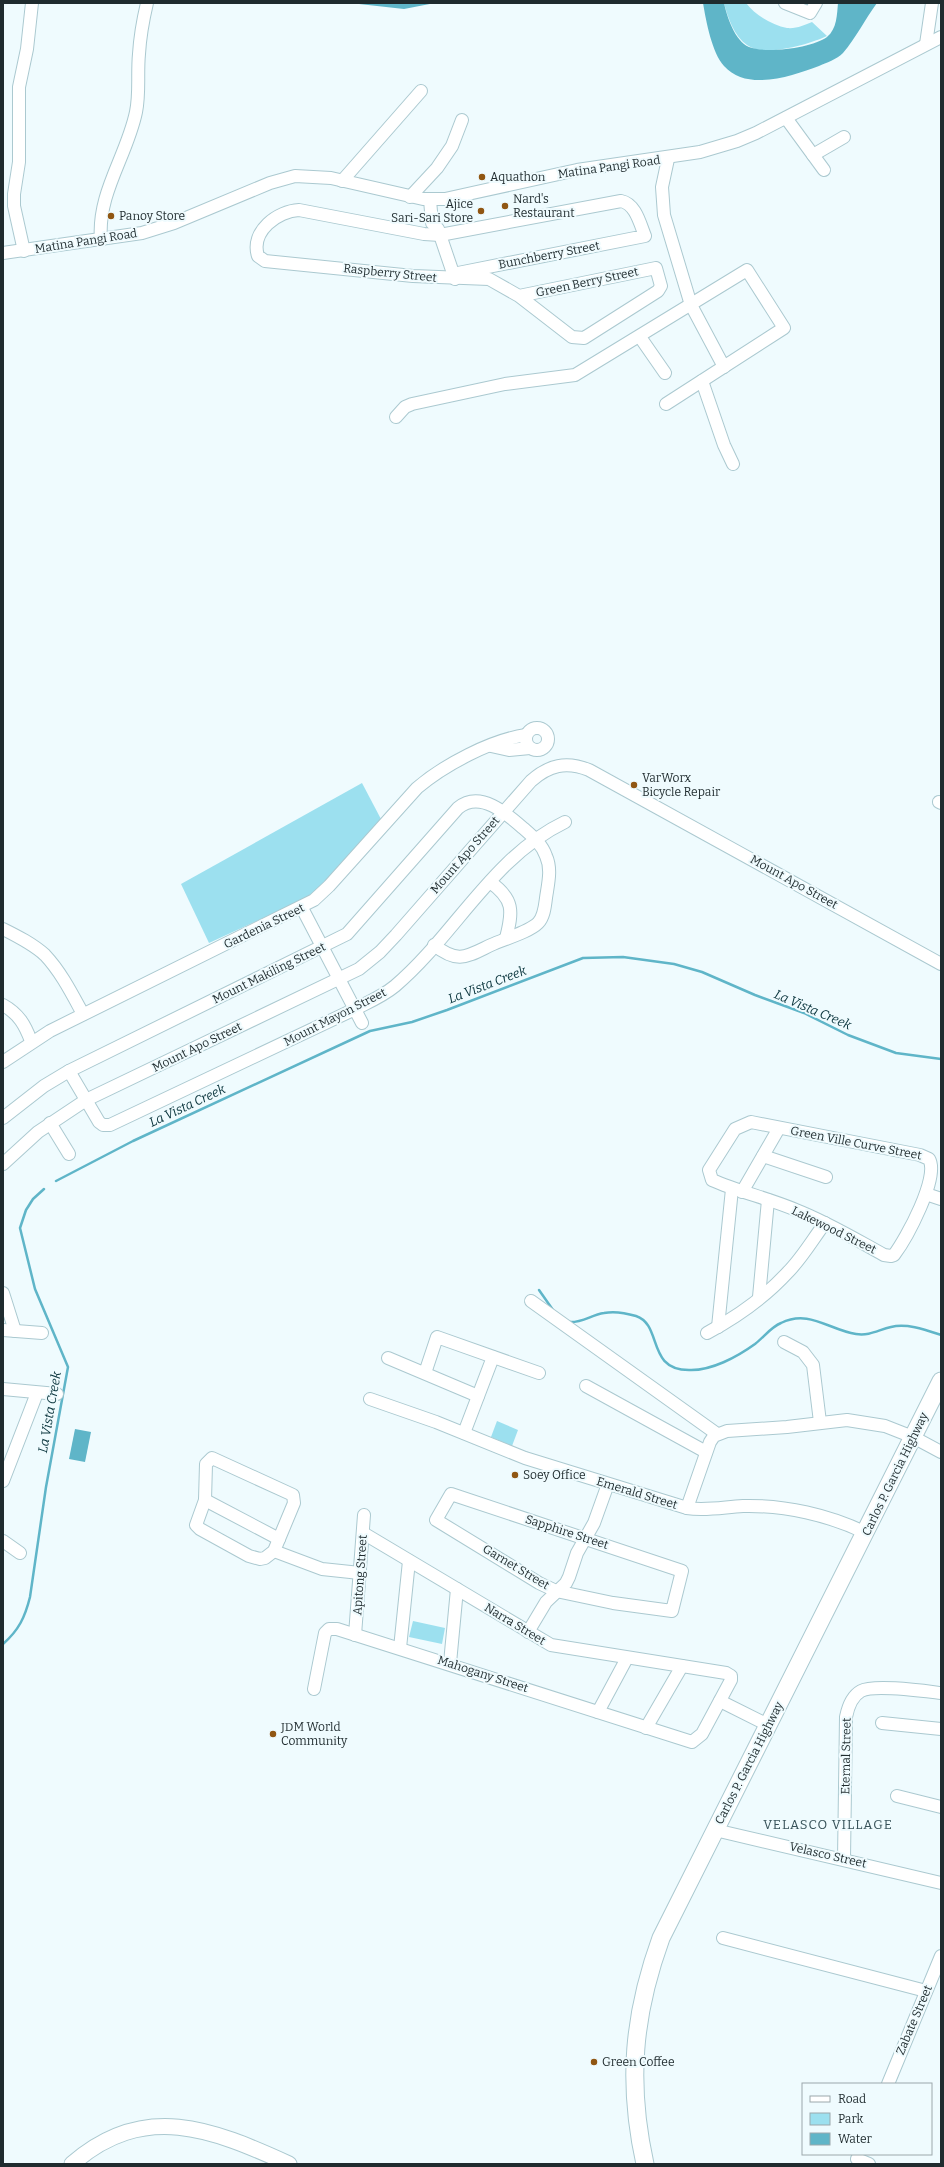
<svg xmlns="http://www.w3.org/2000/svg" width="944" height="2167" font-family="Bitter,serif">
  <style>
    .green { fill: #9ce0ef }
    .water { fill: #5fb5c8 }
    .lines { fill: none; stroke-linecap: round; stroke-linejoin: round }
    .stream { stroke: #5fb5c8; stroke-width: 2.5 }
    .minor-casing { stroke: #abc9d0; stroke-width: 14 }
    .major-casing { stroke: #abc9d0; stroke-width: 17 }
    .highway-casing { stroke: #abc9d0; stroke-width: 19 }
    .minor { stroke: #fff; stroke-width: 12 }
    .major { stroke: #fff; stroke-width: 15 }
    .highway { stroke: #fff; stroke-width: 17 }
    .poi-dot { fill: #905612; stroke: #effbfe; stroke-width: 1.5 }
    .labels { text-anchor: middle; stroke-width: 4; stroke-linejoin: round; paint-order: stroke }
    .street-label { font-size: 12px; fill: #1f2b2e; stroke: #effbfe }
    .poi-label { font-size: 12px; fill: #1f2b2e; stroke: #effbfe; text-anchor: start }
    .water-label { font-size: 13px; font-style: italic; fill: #08333b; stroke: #effbfe }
    .neighbourhood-label { font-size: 13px; letter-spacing: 1px; fill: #375259; stroke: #effbfe }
  </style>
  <rect width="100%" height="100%" fill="#effbfe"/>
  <g class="green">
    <path d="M 724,3 L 746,3 C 755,15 772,25 787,28 C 796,29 805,25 812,22 L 827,36 C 810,44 764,58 747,45 C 734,36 728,18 724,3 Z"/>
    <path d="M 362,783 L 382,821 L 318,890 L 304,899 L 209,943 L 181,884 Z"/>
    <path d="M 497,1421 L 518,1430 L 512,1446 L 491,1437 Z"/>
    <path d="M 413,1621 L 445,1628 L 442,1644 L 409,1637 Z"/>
  </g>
  <g class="water">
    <path d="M 350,3 L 435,3 L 404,9 Z"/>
    <path d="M 703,3 L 724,3 C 727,17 735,41 749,47 C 766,54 812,48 827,37 C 837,29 837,14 838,3 L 877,3 C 865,19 856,38 843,53 C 837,59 826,63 819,66 C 792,76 747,92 724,66 C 712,53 706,21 703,3 Z"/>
    <path d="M 75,1429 L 91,1432 L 85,1462 L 69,1459 Z"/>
  </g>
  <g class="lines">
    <g class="stream">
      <path d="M 56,1181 L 133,1141 L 370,1031 L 412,1022 L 447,1010 L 583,958 L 623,957 L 674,964 L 702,972 L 755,995 L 804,1013 L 848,1035 L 896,1053 L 941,1059"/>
      <path d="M 539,1290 L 553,1310"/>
      <path d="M 569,1322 C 582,1323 591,1315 604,1313 C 614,1311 626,1313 636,1316 C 663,1325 646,1370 689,1370 C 711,1371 737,1357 755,1344 C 764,1337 771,1327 781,1323 C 809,1309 829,1330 856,1334 C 870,1336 878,1330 891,1327 C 907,1323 926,1330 941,1335"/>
      <path d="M 3,1644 C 19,1630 25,1617 30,1597 L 46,1487 L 68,1367 L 35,1289 L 20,1228 L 26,1210 L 33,1199 L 44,1189"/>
    </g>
    <defs>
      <g id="minor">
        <path d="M 785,3 L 810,13 L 816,3"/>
        <path d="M 926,44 L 932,3"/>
        <path d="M 786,118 L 824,170"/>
        <path d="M 813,155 L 844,137"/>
        <path d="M 668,159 L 662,187 L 664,215 L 691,305 L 724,367"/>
        <path d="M 342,181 L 421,91"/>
        <path d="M 410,197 L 437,168 L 452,146 L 462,120"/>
        <path d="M 430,200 L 432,223 L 438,229 L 455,279"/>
        <path d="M 101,240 C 97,193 127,156 136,112 C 140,93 137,74 139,54 C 140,37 143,20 147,3"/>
        <path d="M 24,251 L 14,206 L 14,194 L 19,162 L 19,87 L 27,49 L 32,3"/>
        <path d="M 3,253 L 142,233 L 174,223 L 270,183 L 295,176 L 331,178 L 423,199 L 445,199 L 577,170 L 700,152 L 737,141 L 756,133 L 941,37"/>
        <path d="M 453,274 L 645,236 C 640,224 636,204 621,201 L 440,235 L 424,234 L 299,210 C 278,211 250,231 258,256 L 265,261 L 413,276 L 489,279 L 519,296 L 572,337 L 584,338 L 658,291 L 661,286 L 656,268 L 519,296"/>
        <path d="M 640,337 L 665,373"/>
        <path d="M 702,381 L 724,445 L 733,464"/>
        <path d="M 396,417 L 405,407 L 412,404 L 505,384 L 575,375 L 747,270 L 784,328 L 666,404"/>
        <circle cx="537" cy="739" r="11"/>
        <path d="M 491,746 L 509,750 L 530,748"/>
        <path d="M 939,802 L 941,803"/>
        <path d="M 490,882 C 514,899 513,911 506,938"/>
        <path d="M 302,908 L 362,1023"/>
        <path d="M 3,929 C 17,936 33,944 45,955 C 61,972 72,994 83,1014"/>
        <path d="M 3,1005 C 19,1014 25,1025 31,1041"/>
        <path d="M 3,1062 L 50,1031 L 314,900 L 329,886 L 417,788 C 444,765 491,740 526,735"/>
        <path d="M 69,1071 L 99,1122 L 103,1125 L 110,1125 L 355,1009 C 369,1002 383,996 395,986 C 455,935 492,857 565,822"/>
        <path d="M 3,1118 L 44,1086 L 69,1071 L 347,934 L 458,808 C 480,790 506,813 523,828 C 532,836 542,844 546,856 C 552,869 548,884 546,898 C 545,906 544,917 538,923 C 529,932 504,939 491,945 C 466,957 458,964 434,945"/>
        <path d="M 751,1122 L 920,1155 L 929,1159 C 940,1177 906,1239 894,1255 L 891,1256 L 884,1255 C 855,1239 827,1222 796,1210 C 768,1198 739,1192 712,1180 L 709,1170 L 735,1129 Z"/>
        <path d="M 50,1123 L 69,1154"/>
        <path d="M 763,1156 L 826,1177"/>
        <path d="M 3,1164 L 38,1132 L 86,1100 L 359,969 L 380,952 L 396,935 L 531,781 C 549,765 566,761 589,770 L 941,964"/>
        <path d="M 742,1192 L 779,1128"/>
        <path d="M 926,1194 L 941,1199"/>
        <path d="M 3,1293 L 15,1331"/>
        <path d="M 759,1297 L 768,1200"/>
        <path d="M 531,1301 L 717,1434"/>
        <path d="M 718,1327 L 732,1189"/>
        <path d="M 3,1330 L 42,1333"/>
        <path d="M 707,1333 C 735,1318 766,1296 788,1272 C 802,1258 813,1239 825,1223"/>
        <path d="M 784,1342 L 803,1352 L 813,1365 L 820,1422"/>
        <path d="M 388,1358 L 478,1396"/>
        <path d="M 425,1373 L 437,1337 L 539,1373"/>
        <path d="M 586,1386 L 706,1452"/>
        <path d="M 3,1389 L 57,1394"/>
        <path d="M 370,1399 L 436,1422 L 525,1458 L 687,1508 C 706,1511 724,1507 743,1506 C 785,1505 829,1515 866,1533"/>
        <path d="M 464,1433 L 493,1357"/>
        <path d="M 212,1458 L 293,1495 L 294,1503 L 274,1551 L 265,1558 L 260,1559 L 249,1556 L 200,1529 L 196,1525 L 205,1500 L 206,1464 Z"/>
        <path d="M 3,1481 L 37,1393"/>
        <path d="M 451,1494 L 682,1571 L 672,1611 L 613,1603 L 556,1591 L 539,1583 L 436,1520 Z"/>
        <path d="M 205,1500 L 279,1539"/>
        <path d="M 687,1508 L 710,1442 L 714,1436 L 727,1431 L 787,1427 L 847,1420 L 885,1426 L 913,1437 L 941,1452"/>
        <path d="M 3,1541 L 20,1553"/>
        <path d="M 274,1551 L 322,1569 L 360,1573"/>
        <path d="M 528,1632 L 546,1602 L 566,1583 L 569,1577 L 577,1553 L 594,1523 L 608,1484"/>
        <path d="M 355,1635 L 364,1515"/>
        <path d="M 400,1648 L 409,1561"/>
        <path d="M 450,1663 L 457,1589"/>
        <path d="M 314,1689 L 325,1633 L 329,1629 L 337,1629 L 692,1742 L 702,1734 L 731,1680 L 731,1676 L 726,1673 L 551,1645 L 363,1533"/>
        <path d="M 720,1701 L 768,1725"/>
        <path d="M 598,1712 L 627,1658"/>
        <path d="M 882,1723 L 941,1729"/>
        <path d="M 646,1728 L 682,1666"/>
        <path d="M 897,1796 L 941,1807"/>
        <path d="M 715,1830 L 941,1883"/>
        <path d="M 844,1859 L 846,1717 C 848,1707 852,1696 861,1691 C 874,1684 924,1691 941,1693"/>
        <path d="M 723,1938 L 926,1991"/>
        <path d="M 888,2084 L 941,1956"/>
        <path d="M 857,2159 L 869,2164"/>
      </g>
      <path id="major" d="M 72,2164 C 144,2101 212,2129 289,2164"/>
      <path id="highway" d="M 645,2164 C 627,2083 633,2015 661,1938 L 941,1381"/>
    </defs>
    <use href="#minor" class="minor-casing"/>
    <use href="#major" class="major-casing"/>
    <use href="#highway" class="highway-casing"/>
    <use href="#minor" class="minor"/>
    <use href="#major" class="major"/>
    <use href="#highway" class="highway"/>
  </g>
  <g class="poi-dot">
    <circle cx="482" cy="177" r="4"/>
    <circle cx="505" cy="206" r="4"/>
    <circle cx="481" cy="211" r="4"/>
    <circle cx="111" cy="216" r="4"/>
    <circle cx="634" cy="785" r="4"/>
    <circle cx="515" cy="1475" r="4"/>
    <circle cx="273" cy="1734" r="4"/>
    <circle cx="594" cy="2062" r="4"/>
  </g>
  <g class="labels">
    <g class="street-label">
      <text transform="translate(609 167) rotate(-8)" y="4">Matina Pangi Road</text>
      <text transform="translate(86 241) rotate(-9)" y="4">Matina Pangi Road</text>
      <text transform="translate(549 255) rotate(-11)" y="4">Bunchberry Street</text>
      <text transform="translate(390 273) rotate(6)" y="4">Raspberry Street</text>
      <text transform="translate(587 282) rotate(-12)" y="4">Green Berry Street</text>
      <text transform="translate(465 855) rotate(-49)" y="4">Mount Apo Street</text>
      <text transform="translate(794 882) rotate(29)" y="4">Mount Apo Street</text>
      <text transform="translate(264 926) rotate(-26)" y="4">Gardenia Street</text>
      <text transform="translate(269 973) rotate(-26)" y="4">Mount Makiling Street</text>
      <text transform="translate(335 1017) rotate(-27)" y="4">Mount Mayon Street</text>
      <text transform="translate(197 1047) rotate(-26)" y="4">Mount Apo Street</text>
      <text transform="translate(856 1143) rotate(11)" y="4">Green Ville Curve Street</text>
      <text transform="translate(834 1230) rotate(26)" y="4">Lakewood Street</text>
      <text transform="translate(895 1474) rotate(-64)" y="4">Carlos P. Garcia Highway</text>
      <text transform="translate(637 1493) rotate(17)" y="4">Emerald Street</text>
      <text transform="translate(567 1532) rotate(18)" y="4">Sapphire Street</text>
      <text transform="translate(516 1567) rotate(31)" y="4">Garnet Street</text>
      <text transform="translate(360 1575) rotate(-86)" y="4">Apitong Street</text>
      <text transform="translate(515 1624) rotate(31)" y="4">Narra Street</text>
      <text transform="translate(483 1674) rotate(18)" y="4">Mahogany Street</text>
      <text transform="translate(846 1756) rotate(-89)" y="4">Eternal Street</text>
      <text transform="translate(749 1763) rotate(-63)" y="4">Carlos P. Garcia Highway</text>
      <text transform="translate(828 1855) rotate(13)" y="4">Velasco Street</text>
      <text transform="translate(914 2020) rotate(-67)" y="4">Zabate Street</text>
    </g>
    <g class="poi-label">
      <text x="490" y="181">Aquathon</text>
      <text x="513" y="203">Nard's<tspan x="513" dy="14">Restaurant</tspan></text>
      <text x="473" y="208" text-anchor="end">Ajice<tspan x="473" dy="14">Sari-Sari Store</tspan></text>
      <text x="119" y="220">Panoy Store</text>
      <text x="642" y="782">VarWorx<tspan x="642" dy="14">Bicycle Repair</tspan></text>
      <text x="523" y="1479">Soey Office</text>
      <text x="281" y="1731">JDM World<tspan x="281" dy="14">Community</tspan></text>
      <text x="602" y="2066">Green Coffee</text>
    </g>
    <g class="water-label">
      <text transform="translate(487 984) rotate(-21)" y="5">La Vista Creek</text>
      <text transform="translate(813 1009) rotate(23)" y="5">La Vista Creek</text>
      <text transform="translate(187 1105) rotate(-25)" y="5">La Vista Creek</text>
      <text transform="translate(49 1412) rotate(-80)" y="5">La Vista Creek</text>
    </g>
    <g class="neighbourhood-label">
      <text x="828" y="1829">VELASCO VILLAGE</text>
    </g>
  </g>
  <rect width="944" height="2167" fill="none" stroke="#1f2b2e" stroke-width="8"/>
  <rect x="802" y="2083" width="130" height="72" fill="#effbfe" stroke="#9ca8ab"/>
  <rect x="810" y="2096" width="20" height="6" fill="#ffffff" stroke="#9ca8ab"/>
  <text x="838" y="2103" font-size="12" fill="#1f2b2e">Road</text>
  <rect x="810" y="2113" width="20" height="12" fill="#9ce0ef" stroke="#9ca8ab"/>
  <text x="838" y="2123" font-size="12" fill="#1f2b2e">Park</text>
  <rect x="810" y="2133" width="20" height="12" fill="#5fb5c8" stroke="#9ca8ab"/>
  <text x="838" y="2143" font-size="12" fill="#1f2b2e">Water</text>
</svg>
